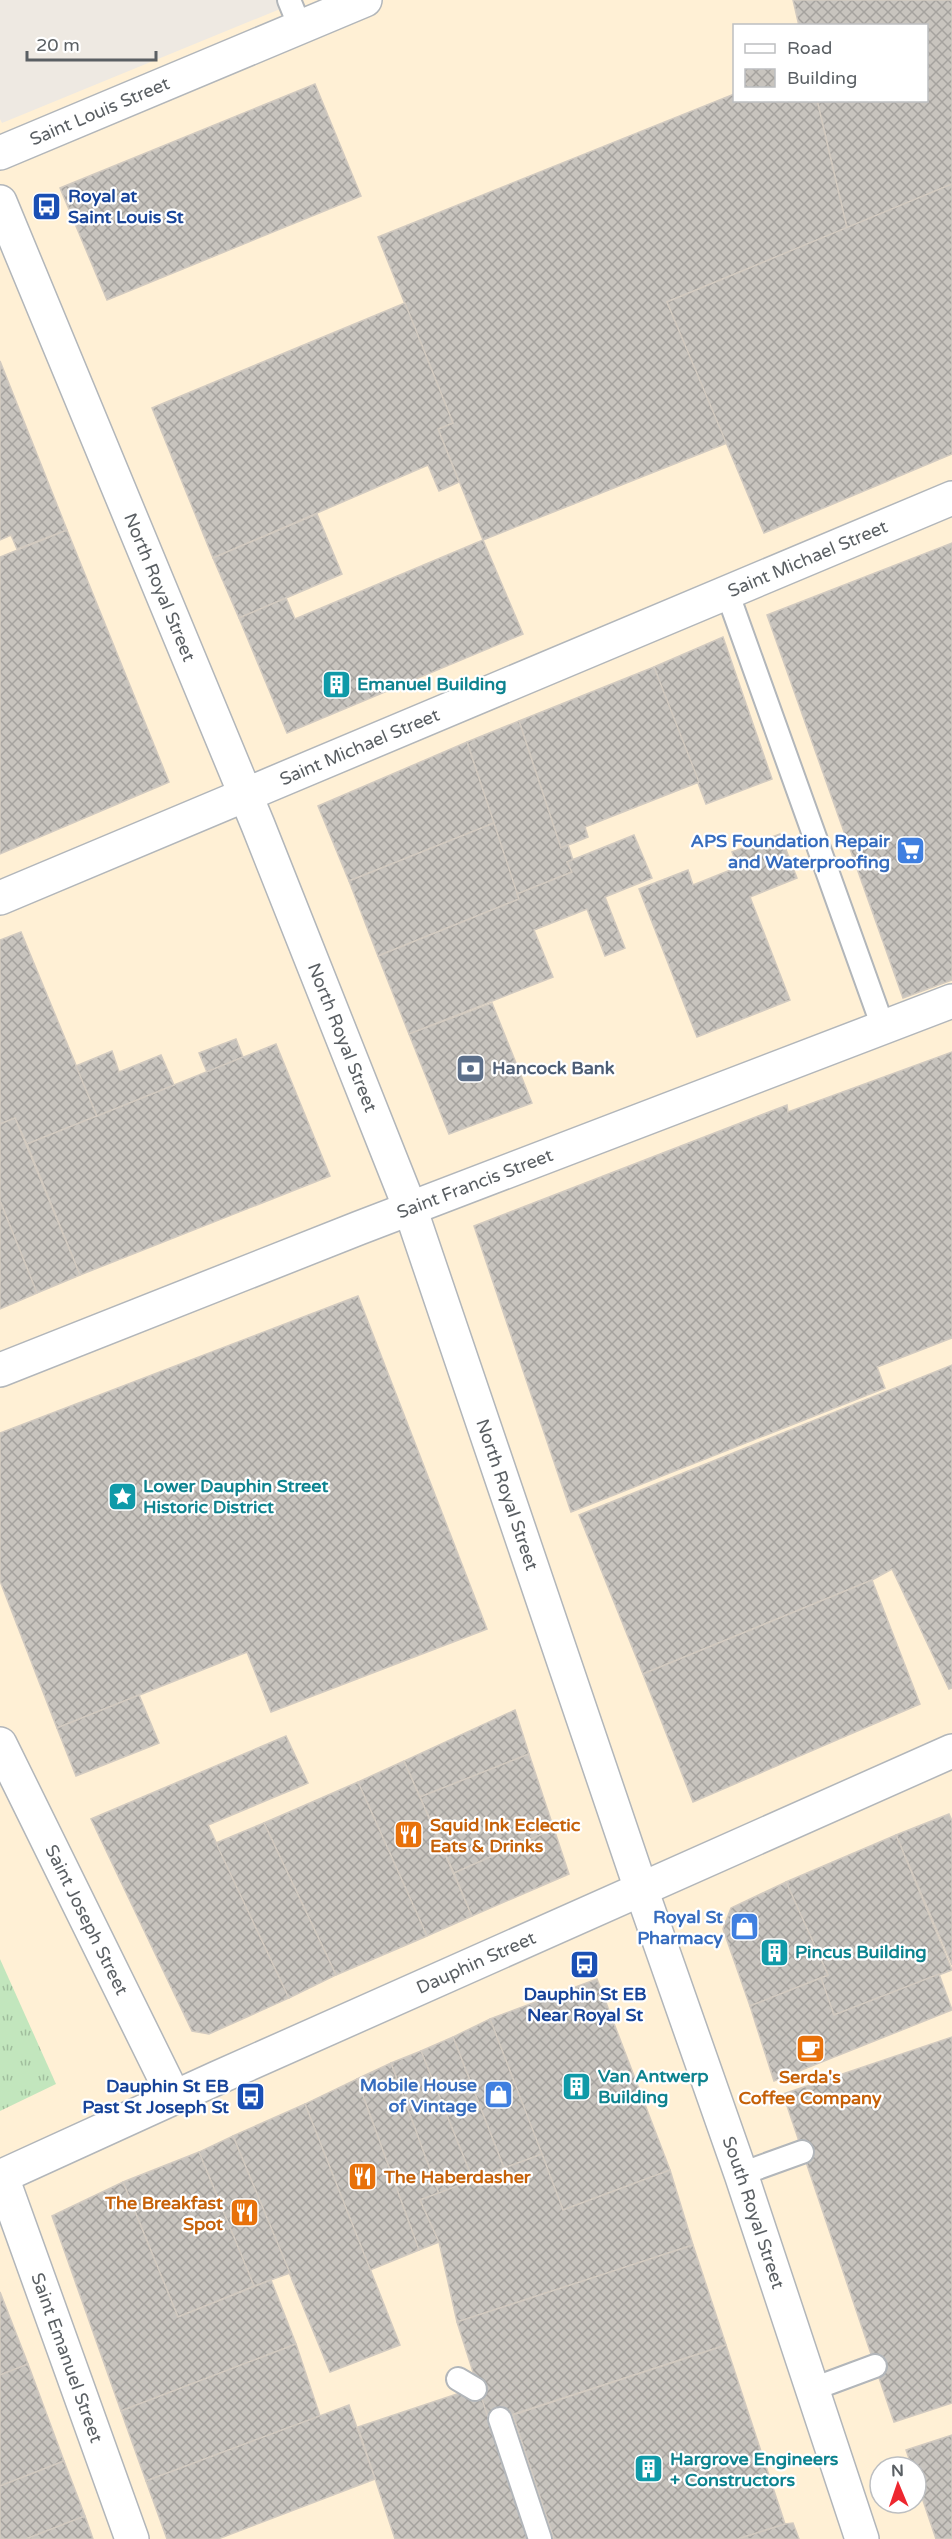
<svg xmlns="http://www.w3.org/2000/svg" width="952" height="2539" font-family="'Varela Round',sans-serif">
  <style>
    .commercial { fill: #fff0d5; fill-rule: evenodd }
    .grass { fill: url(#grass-tufts) }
    .building { fill: url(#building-cross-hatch); stroke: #d2cac0; stroke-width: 1.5 }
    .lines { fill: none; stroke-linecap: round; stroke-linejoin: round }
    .service-casing { stroke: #b2b6ba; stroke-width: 26 }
    .minor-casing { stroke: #b2b6ba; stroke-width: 36 }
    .tertiary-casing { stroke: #b2b6ba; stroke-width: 36 }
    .service { stroke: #fff; stroke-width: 22 }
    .minor { stroke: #fff; stroke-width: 33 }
    .tertiary { stroke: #fff; stroke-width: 33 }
    .labels { text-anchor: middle; stroke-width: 4.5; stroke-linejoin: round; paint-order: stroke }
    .street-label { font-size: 18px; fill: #5a5f63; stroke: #fff }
    .transit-label { font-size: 18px; font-weight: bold; fill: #164399; stroke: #fff; text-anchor: start }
    .culture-label { font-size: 18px; font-weight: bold; fill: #0d838f; stroke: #fff; text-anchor: start }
    .shop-label { font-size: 18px; font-weight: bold; fill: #366cbe; stroke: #fff; text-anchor: end }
    .service-label { font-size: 18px; font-weight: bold; fill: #4e5e75; stroke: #fff; text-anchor: start }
    .food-label { font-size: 18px; font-weight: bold; fill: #c56008; stroke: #fff; text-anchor: start }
  </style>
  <defs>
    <pattern id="grass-tufts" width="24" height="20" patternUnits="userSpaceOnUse" patternTransform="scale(1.5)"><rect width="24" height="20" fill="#c2e6bd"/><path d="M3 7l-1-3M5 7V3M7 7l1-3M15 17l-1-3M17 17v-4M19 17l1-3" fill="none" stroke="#a1be9d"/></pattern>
    <pattern id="building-cross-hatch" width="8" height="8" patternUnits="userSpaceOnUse" patternTransform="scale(1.5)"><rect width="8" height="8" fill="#c8c4be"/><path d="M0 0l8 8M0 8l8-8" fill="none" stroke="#a5a29e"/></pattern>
  </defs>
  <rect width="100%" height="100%" fill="#eee9e2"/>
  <path class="commercial" d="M 302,0 L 952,0 L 952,2539 L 0,2539 L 0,119 L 2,123 ZM 734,26 L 926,26 L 926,100 L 734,100 ZM 880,2467 L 916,2467 L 916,2503 L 880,2503 Z"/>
  <path class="grass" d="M 0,1959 L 56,2084 L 0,2111 Z"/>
  <g class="building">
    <path d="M 793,0 L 952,0 L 952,184 L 847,228 L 817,100 L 926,100 L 926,26 L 799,26 Z"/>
    <path d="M 315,84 L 361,196 L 107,300 L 60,188 Z"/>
    <path d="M 734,94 L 734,100 L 817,100 L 847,228 L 667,302 L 727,443 L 483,540 L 438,429 L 453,423 L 378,237 Z"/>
    <path d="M 952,184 L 952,454 L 764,533 L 667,302 Z"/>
    <path d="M 405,303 L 453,423 L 438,429 L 459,482 L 439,491 L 428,465 L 213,558 L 152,408 Z"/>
    <path d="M 0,361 L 67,530 L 17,549 L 11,535 L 0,540 Z"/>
    <path d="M 317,514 L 342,574 L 239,618 L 213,558 Z"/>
    <path d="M 67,530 L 169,782 L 0,854 L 0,557 Z"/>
    <path d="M 483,540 L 523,634 L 287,733 L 239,618 L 286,598 L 295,619 Z"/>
    <path d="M 952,543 L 952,980 L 903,998 L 767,615 Z"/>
    <path d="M 723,637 L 772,779 L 706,804 L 654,667 Z"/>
    <path d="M 654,667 L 699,782 L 585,827 L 588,837 L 561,848 L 519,721 Z"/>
    <path d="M 519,721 L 561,848 L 568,845 L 573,860 L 567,862 L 572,872 L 517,894 L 467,742 Z"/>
    <path d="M 467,742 L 494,823 L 349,881 L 318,806 Z"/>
    <path d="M 494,823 L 519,899 L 378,956 L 349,881 Z"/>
    <path d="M 780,834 L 797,878 L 750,897 L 790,1000 L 697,1037 L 639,889 L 688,870 L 693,885 L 738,867 L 732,852 Z"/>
    <path d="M 634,835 L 652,878 L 605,897 L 625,948 L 605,956 L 587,909 L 534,930 L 553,977 L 409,1034 L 378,956 L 519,899 L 517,894 L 572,872 L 567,862 Z"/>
    <path d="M 21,932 L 97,1116 L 27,1144 L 15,1118 L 0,1124 L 0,940 Z"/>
    <path d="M 492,1003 L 532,1103 L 449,1134 L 409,1034 Z"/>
    <path d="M 236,1039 L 243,1057 L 207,1072 L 199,1053 Z"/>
    <path d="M 276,1044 L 330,1176 L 80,1275 L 27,1144 Z"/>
    <path d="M 112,1051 L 119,1072 L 161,1055 L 174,1085 L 97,1116 L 76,1066 Z"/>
    <path d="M 952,1052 L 952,1338 L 877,1367 L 885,1388 L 571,1512 L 474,1226 L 787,1105 L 788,1112 Z"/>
    <path d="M 15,1118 L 80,1275 L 37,1293 L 0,1201 L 0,1124 Z"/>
    <path d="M 0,1201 L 37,1293 L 0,1309 Z"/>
    <path d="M 358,1296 L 487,1629 L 271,1712 L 247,1652 L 57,1728 L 0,1581 L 0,1433 Z"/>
    <path d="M 952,1365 L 952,1688 L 949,1689 L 892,1569 L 872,1580 L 643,1674 L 579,1515 Z"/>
    <path d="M 872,1580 L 920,1704 L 693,1802 L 643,1674 Z"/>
    <path d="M 139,1695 L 159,1743 L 76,1776 L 57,1728 Z"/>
    <path d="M 515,1710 L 529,1754 L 420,1797 L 404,1761 Z"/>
    <path d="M 286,1736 L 308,1783 L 208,1825 L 289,1998 L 209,2034 L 192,2031 L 91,1819 Z"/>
    <path d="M 529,1754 L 554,1829 L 454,1873 L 420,1797 Z"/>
    <path d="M 404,1761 L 472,1916 L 427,1936 L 358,1782 Z"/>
    <path d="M 358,1782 L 427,1936 L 336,1975 L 264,1823 Z"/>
    <path d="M 949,1814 L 952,1821 L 952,1965 L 896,1835 Z"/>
    <path d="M 264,1823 L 336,1975 L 289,1998 L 216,1843 Z"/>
    <path d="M 554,1829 L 569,1874 L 472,1916 L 454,1873 Z"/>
    <path d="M 896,1835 L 952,1970 L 834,2015 L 821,1978 L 828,1975 L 786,1882 Z"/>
    <path d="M 786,1882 L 828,1975 L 750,2006 L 723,1929 L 731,1908 Z"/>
    <path d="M 939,1974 L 952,2010 L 774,2081 L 750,2006 L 821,1978 L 834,2015 Z"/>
    <path d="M 597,1979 L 670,2170 L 563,2210 L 490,2019 Z"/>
    <path d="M 490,2019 L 542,2154 L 504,2168 L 453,2037 Z"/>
    <path d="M 453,2037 L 504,2168 L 473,2180 L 421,2051 Z"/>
    <path d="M 952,2037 L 952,2403 L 894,2422 L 783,2094 Z"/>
    <path d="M 421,2051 L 473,2180 L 439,2194 L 391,2063 Z"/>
    <path d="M 391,2063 L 439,2194 L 420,2200 L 439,2242 L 419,2250 L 357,2079 Z"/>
    <path d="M 357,2079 L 419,2250 L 370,2270 L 305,2104 Z"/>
    <path d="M 305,2104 L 400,2345 L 330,2372 L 233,2136 Z"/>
    <path d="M 233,2136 L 290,2273 L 254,2286 L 199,2152 Z"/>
    <path d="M 199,2152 L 254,2286 L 178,2317 L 123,2182 Z"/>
    <path d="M 542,2154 L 563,2210 L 670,2170 L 693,2245 L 457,2322 L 439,2242 L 420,2200 Z"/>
    <path d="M 123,2182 L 178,2317 L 271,2280 L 296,2344 L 121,2411 L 52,2216 Z"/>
    <path d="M 693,2245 L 726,2345 L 489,2422 L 457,2322 Z"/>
    <path d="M 0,2292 L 28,2364 L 0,2375 Z"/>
    <path d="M 296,2344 L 320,2416 L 146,2481 L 121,2411 Z"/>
    <path d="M 726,2345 L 785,2524 L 738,2539 L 554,2539 L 513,2415 Z"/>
    <path d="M 28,2364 L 64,2461 L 0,2486 L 0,2375 Z"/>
    <path d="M 478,2387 L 528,2539 L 395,2539 L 358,2427 Z"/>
    <path d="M 349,2405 L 375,2479 L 218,2539 L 167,2539 L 146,2481 Z"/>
    <path d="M 952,2435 L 952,2539 L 936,2539 L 916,2480 L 916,2467 L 912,2467 L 906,2450 Z"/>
    <path d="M 64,2461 L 85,2516 L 26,2539 L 0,2539 L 0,2486 Z"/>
    <path d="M 85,2516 L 93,2539 L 26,2539 Z"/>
    <path d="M 793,2523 L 799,2539 L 738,2539 L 785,2524 Z"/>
  </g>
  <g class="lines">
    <defs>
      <g id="service">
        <path d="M 289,0 L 300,27"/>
        <path d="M 727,592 L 883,1027"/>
        <path d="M 741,2174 L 802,2152"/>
        <path d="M 458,2379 L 475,2389"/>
        <path d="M 813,2389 L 875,2366"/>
        <path d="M 500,2419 L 540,2539"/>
      </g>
      <g id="minor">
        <path id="s1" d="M 0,202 L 258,825 L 410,1208 L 641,1889 L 741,2174 L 862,2539"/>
        <path id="s2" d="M 0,898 L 952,498"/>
        <path id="s3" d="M 0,1744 L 174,2097"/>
        <path id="s4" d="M 2,2177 L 132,2539"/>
      </g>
      <g id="tertiary">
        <path id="s5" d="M 0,153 L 365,0"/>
        <path id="s6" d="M 0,1370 L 359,1228 L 952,1001"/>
        <path id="s7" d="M 0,2177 L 217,2078 L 952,1751"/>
      </g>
    </defs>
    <use href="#service" class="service-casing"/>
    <use href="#minor" class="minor-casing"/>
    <use href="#tertiary" class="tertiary-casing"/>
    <use href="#service" class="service"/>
    <use href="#minor" class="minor"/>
    <use href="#tertiary" class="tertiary"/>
  </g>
  <defs>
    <symbol id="bus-square" viewBox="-11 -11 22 22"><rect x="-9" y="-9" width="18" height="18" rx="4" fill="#1a4fb4" stroke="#fff"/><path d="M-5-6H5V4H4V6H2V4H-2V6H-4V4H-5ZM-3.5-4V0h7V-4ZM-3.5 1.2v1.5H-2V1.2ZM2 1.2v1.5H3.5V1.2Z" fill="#fff"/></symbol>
    <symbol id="building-square" viewBox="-11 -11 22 22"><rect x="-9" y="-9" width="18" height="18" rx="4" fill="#0f9aa8" stroke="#fff"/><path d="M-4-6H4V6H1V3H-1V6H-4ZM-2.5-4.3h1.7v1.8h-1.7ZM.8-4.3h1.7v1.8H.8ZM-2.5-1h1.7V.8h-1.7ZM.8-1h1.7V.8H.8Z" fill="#fff"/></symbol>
    <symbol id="supermarket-square" viewBox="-11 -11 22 22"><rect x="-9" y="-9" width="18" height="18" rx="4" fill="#3f7fe0" stroke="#fff"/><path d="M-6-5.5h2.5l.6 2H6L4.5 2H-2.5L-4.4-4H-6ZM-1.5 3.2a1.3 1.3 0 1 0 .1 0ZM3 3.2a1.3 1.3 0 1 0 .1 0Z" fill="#fff"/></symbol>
    <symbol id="bank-square" viewBox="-11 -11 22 22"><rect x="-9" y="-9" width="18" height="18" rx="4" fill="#5c6f8a" stroke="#fff"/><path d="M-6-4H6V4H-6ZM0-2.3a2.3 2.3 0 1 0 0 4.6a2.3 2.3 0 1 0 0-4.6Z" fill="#fff"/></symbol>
    <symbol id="sight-square" viewBox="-11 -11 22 22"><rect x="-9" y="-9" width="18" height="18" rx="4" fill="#0f9aa8" stroke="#fff"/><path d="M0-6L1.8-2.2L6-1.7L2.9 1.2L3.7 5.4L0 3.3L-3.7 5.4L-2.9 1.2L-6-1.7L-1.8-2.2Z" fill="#fff"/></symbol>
    <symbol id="restaurant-square" viewBox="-11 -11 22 22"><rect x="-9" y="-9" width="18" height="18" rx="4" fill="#e8710a" stroke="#fff"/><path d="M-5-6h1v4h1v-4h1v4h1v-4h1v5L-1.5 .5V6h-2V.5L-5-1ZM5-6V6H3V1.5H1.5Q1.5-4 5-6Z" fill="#fff"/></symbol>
    <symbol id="shop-square" viewBox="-11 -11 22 22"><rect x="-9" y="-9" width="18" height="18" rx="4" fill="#3f7fe0" stroke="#fff"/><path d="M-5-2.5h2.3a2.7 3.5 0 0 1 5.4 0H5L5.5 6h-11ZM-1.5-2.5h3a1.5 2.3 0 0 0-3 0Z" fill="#fff"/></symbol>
    <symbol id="cafe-square" viewBox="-11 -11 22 22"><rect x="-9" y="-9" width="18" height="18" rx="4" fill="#e8710a" stroke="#fff"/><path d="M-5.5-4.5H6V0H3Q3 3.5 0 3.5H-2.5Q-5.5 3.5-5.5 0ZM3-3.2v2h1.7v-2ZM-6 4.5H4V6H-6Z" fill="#fff"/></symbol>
  </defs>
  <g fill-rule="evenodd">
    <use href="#bus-square" x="30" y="190" width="33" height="33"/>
    <use href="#building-square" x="320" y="668" width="33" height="33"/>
    <use href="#supermarket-square" x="894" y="834" width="33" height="33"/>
    <use href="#bank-square" x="454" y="1052" width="33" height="33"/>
    <use href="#sight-square" x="106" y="1480" width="33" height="33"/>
    <use href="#restaurant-square" x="392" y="1818" width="33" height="33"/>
    <use href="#shop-square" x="728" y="1910" width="33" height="33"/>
    <use href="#building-square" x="758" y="1936" width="33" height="33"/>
    <use href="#bus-square" x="568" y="1948" width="33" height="33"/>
    <use href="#cafe-square" x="794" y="2032" width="33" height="33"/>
    <use href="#building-square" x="560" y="2070" width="33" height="33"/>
    <use href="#shop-square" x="482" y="2078" width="33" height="33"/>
    <use href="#bus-square" x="234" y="2080" width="33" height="33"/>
    <use href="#restaurant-square" x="346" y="2160" width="33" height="33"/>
    <use href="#restaurant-square" x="228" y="2196" width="33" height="33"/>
    <use href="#building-square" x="632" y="2452" width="33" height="33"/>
  </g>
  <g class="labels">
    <g class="street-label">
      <text dy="6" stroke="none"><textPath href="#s5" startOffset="108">Saint Louis Street</textPath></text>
      <text dy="6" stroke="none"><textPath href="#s2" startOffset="876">Saint Michael Street</textPath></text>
      <text dy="6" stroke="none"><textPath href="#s1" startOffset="417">North Royal Street</textPath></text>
      <text dy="6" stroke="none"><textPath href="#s2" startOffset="390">Saint Michael Street</textPath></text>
      <text dy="6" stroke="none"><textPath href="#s1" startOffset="903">North Royal Street</textPath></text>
      <text dy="6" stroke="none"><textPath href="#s6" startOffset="510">Saint Francis Street</textPath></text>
      <text dy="6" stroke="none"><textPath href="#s1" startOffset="1389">North Royal Street</textPath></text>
      <text dy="6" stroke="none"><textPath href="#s3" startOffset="196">Saint Joseph Street</textPath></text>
      <text dy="6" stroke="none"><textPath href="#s7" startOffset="522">Dauphin Street</textPath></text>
      <text dy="6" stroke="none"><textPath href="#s1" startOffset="2148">South Royal Street</textPath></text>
      <text dy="6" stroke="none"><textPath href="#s4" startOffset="192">Saint Emanuel Street</textPath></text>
    </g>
    <g class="transit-label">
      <text x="68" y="202">Royal at<tspan x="68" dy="21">Saint Louis St</tspan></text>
      <text x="585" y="2000" text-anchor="middle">Dauphin St EB<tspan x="585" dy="21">Near Royal St</tspan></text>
      <text x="229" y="2092" text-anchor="end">Dauphin St EB<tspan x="229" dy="21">Past St Joseph St</tspan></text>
    </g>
    <g class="culture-label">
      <text x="357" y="690">Emanuel Building</text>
      <text x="143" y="1492">Lower Dauphin Street<tspan x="143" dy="21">Historic District</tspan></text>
      <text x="795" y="1958">Pincus Building</text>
      <text x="598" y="2082">Van Antwerp<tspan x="598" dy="21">Building</tspan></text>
      <text x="670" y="2465">Hargrove Engineers<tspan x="670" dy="21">+ Constructors</tspan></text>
    </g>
    <g class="shop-label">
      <text x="890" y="847">APS Foundation Repair<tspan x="890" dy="21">and Waterproofing</tspan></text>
      <text x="723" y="1923">Royal St<tspan x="723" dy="21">Pharmacy</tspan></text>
      <text x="477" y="2091">Mobile House<tspan x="477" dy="21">of Vintage</tspan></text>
    </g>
    <g class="service-label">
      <text x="492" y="1074">Hancock Bank</text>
    </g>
    <g class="food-label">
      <text x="430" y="1831">Squid Ink Eclectic<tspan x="430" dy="21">Eats &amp; Drinks</tspan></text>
      <text x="810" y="2083" text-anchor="middle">Serda's<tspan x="810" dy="21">Coffee Company</tspan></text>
      <text x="384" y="2183">The Haberdasher</text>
      <text x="223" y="2209" text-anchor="end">The Breakfast<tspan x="223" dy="21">Spot</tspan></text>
    </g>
  </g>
  <rect x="733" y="24" width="195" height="78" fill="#ffffff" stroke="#bdbfc1" stroke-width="1.5"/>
  <rect x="745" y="44" width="30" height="9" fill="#ffffff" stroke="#bdbfc1" stroke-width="1.5"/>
  <text x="787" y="54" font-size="18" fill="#5a5f63">Road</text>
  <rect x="745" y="69" width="30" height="18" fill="url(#building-cross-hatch)" stroke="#bdbfc1" stroke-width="1.5"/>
  <text x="787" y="84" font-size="18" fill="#5a5f63">Building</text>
  <g transform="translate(898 2485) rotate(358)"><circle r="28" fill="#ffffff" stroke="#bdbfc1" stroke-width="1.5"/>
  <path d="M0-4.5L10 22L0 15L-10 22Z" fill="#ee272f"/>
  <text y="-9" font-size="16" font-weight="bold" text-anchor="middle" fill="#5a5f63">N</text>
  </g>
  <path d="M27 51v9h129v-9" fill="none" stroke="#5a5f63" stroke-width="3"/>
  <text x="36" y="51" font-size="18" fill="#5a5f63" stroke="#ffffff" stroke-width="4.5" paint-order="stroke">20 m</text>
</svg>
